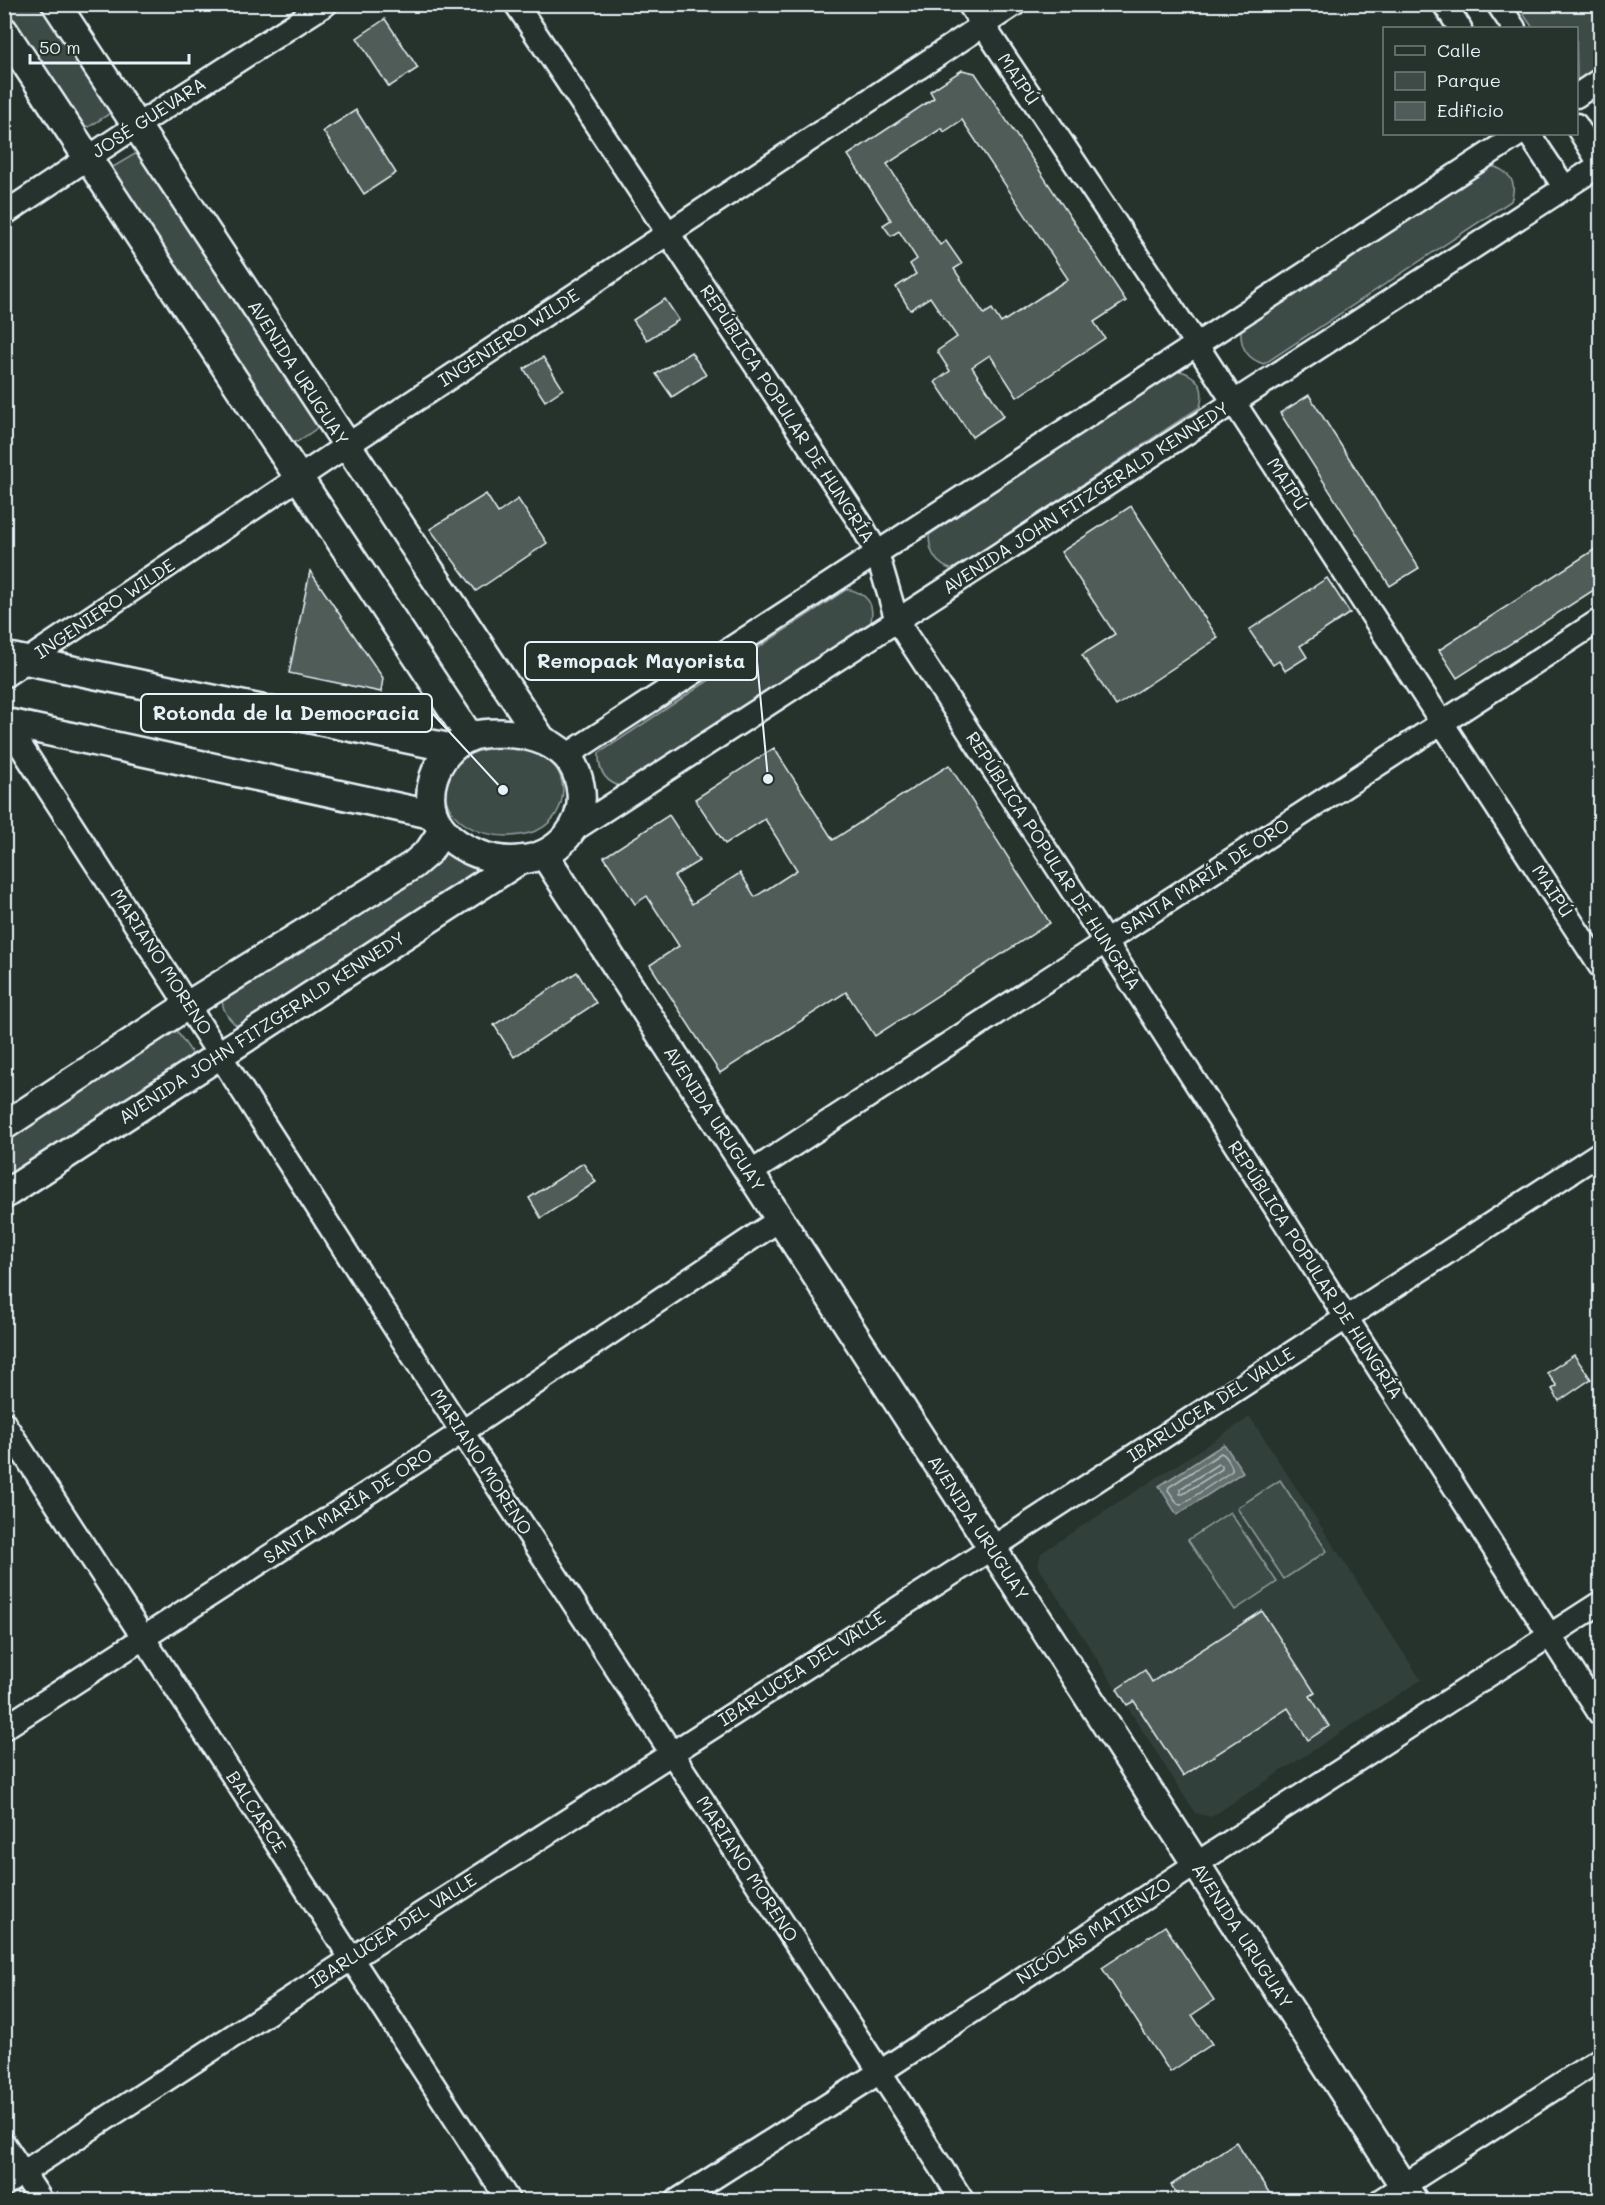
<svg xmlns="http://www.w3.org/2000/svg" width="1605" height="2205" font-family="Mali,sans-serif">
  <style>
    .built { fill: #333f3a }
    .green { fill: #3e4b47; stroke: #939ea0; stroke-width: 1.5 }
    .water { fill: #636f6d; stroke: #98a3a5; stroke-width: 1.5 }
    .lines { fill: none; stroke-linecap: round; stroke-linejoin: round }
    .shore { stroke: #b3bdc0; stroke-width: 1.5 }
    .building { fill: #505c59; stroke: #e8f1f8; stroke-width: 1.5; fill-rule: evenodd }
    .minor-casing { stroke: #e8f1f8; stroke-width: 27 }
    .tertiary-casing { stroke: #e8f1f8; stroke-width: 32 }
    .minor { stroke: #26332d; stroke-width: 22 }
    .tertiary { stroke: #26332d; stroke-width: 27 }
    .labels { text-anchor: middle; stroke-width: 4.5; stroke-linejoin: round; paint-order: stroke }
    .street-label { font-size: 18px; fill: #e8f1f8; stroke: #26332d }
    .leader { fill: none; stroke: #e8f1f8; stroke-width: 2 }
    .callout-dot { fill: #e8f1f8; stroke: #26332d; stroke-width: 2 }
    .callout { fill: #26332d; stroke: #e8f1f8; stroke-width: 2 }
    .callout-label { font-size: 20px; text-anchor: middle; font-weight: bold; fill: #e8f1f8 }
  </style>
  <rect width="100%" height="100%" fill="#26332d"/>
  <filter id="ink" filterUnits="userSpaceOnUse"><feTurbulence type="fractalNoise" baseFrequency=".0167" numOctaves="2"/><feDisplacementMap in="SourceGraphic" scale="12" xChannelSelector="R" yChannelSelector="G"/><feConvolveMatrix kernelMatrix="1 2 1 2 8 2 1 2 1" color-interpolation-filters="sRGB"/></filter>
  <g filter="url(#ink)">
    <path class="built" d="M 1250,1417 L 1421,1680 L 1211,1817 L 1195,1813 L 1038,1566 L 1041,1553 Z"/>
    <g class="green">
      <path d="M 4,5 L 45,5 L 112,106 L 109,114 L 89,127 L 84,125 Z"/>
      <path d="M 1517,5 L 1600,5 L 1600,66 L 1577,82 L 1576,28 L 1533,28 Z"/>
      <path d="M 135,154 L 144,156 L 319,421 L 316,429 L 297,442 L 291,440 L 113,176 L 113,167 Z"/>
      <path d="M 1488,165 C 1509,170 1518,181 1511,201 L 1264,364 C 1247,359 1240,348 1241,330 Z"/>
      <path d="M 1177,370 C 1197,375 1206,386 1200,407 L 953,570 C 936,565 929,553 929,535 Z"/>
      <path d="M 847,589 C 867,593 876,604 870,625 L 623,787 C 606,783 598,771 599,753 Z"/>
      <path d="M 499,748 C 514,749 530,748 543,756 C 574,774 567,821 533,832 C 504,841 463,835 448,805 C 443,794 445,781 451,770 C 456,761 466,755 476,752 C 483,749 491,749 499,748 Z"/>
      <path d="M 447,850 L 481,868 L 238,1027 C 228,1018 222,1011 222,997 Z"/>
      <path d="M 176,1030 L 192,1053 L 188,1060 L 5,1178 L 5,1137 L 167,1031 Z"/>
      <path d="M 1280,1480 L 1327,1551 L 1284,1579 L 1237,1508 Z"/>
      <path d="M 1230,1512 L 1277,1582 L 1235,1610 L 1188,1540 Z"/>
    </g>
    <path class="water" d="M 1224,1444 L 1243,1472 L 1177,1515 L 1159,1486 Z"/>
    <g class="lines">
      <g class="shore">
        <path d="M 1221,1453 C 1226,1455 1233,1466 1232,1471 L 1181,1505 L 1178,1504 L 1168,1490 L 1169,1487 Z"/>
        <path d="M 1218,1464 L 1222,1465 L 1222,1469 L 1183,1494 L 1180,1494 L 1180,1489 Z"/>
      </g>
    </g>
    <g class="building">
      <path d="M 385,19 L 418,68 L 389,87 L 357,38 Z"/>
      <path d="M 962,70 L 975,73 L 1126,301 L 1094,322 L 1105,338 L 1017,397 L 990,355 L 972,367 L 1004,416 L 972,437 L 935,382 L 950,371 L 937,351 L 957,337 L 930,297 L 910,310 L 896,287 L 916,274 L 910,264 L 917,259 L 899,231 L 891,236 L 883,225 L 891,220 L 848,155 L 934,98 L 930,91 ZM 962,120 L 1068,279 L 1001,323 L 992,309 L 984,314 L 954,269 L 962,264 L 946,241 L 940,245 L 887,164 L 942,128 L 944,132 Z"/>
      <path d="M 356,110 L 396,173 L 364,194 L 323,131 Z"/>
      <path d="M 665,299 L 679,320 L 647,340 L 633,320 Z"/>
      <path d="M 691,352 L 706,375 L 672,397 L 656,374 Z"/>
      <path d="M 543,357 L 563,389 L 545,401 L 524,369 Z"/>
      <path d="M 1309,395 L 1419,568 L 1390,586 L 1280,413 Z"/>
      <path d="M 486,494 L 498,513 L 518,499 L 547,543 L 476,591 L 430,529 Z"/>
      <path d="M 1131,506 L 1218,638 L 1116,706 L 1082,655 L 1115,634 L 1061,552 Z"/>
      <path d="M 1600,546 L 1600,586 L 1457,678 L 1439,650 Z"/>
      <path d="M 310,571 L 383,678 L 381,692 L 289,673 Z"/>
      <path d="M 1327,578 L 1350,613 L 1300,646 L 1307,657 L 1285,671 L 1279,661 L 1273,665 L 1249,630 Z"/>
      <path d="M 774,748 L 833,840 L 949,765 L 1050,923 L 875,1036 L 846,992 L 720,1073 L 650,965 L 679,946 L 647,896 L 635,904 L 604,857 L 669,815 L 699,861 L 674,876 L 692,904 L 740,873 L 755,897 L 797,870 L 765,819 L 725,844 L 695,799 Z"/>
      <path d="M 577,972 L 596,1003 L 514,1057 L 494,1025 Z"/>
      <path d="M 583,1163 L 596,1182 L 541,1218 L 529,1198 Z"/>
      <path d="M 1574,1355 L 1591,1379 L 1559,1401 L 1552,1389 L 1557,1386 L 1547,1373 Z"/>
      <path d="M 1262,1611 L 1315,1693 L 1310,1696 L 1329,1726 L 1308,1740 L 1288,1708 L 1183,1776 L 1134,1701 L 1127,1705 L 1117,1689 L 1145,1670 L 1152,1682 Z"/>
      <path d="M 1165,1926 L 1214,2000 L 1192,2015 L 1212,2044 L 1170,2072 L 1102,1968 Z"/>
      <path d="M 1236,2142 L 1274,2200 L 1181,2200 L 1171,2185 Z"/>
    </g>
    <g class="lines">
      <defs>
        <g id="minor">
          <path d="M 516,4 L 861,524 L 877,553 L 897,621 L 1105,941 L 1600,1714"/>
          <path d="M 969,4 L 1196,344 L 1600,966"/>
          <path d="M 1444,4 L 1460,28"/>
          <path d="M 1498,4 L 1514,28"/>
          <path d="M 1576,96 L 1600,80"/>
          <path d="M 1576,125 L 1600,164"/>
          <path d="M 1529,134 L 1565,188"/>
          <path d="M 4,214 L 136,126 L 326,4"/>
          <path d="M 4,676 L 346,446 L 1015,4"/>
          <path d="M 4,720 L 462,1432 L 880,2072 L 962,2200"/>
          <path d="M 566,756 L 1519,134"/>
          <path d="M 572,831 L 1600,165"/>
          <path d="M 750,1173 L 1600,620"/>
          <path d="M 4,1423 L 508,2200"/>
          <path d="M 4,1728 L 462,1432 L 779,1220"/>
          <path d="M 4,2144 L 41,2200"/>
          <path d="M 4,2185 L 351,1959 L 992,1548 L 1600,1153"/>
          <path d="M 678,2200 L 880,2072 L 1196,1864 L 1600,1603"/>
          <path d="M 1381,2200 L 1600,2059"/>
        </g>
        <g id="tertiary">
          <path d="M 56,4 L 542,740"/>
          <path d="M 4,31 L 470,737"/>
          <path d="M 4,656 L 451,748"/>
          <path d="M 4,722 L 434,815"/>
          <path d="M 500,733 C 524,734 549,738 567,757 C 574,765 578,775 580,785 C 588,824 558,857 520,860 C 494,863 458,850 442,829 C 418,798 435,753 468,738 C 478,733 490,733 500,733 Z"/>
          <path d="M 544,854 L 1413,2200"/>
          <path d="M 4,1126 L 188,1005 L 413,865 L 429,851 L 443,830"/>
          <path d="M 4,1195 L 520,860"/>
        </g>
      </defs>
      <use href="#minor" class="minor-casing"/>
      <use href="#tertiary" class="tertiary-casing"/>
      <use href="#minor" class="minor"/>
      <use href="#tertiary" class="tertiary"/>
    </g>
  </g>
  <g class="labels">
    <g class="street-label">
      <text transform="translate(1018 79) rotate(56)" y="6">MAIPÚ</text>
      <text transform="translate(149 118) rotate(-33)" y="6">JOSÉ GUEVARA</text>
      <text transform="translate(509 338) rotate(-33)" y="6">INGENIERO WILDE</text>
      <text transform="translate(298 373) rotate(57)" y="6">AVENIDA URUGUAY</text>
      <text transform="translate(787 414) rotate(57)" y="6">REPÚBLICA POPULAR DE HUNGRÍA</text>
      <text transform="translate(1287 484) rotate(57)" y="6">MAIPÚ</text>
      <text transform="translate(1086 498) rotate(-33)" y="6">AVENIDA JOHN FITZGERALD KENNEDY</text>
      <text transform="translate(105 609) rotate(-34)" y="6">INGENIERO WILDE</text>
      <text transform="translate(1053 861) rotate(57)" y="6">REPÚBLICA POPULAR DE HUNGRÍA</text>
      <text transform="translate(1205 877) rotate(-33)" y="6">SANTA MARÍA DE ORO</text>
      <text transform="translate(1552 891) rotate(57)" y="6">MAIPÚ</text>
      <text transform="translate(161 962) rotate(57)" y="6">MARIANO MORENO</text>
      <text transform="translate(262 1028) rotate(-33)" y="6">AVENIDA JOHN FITZGERALD KENNEDY</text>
      <text transform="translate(714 1119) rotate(57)" y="6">AVENIDA URUGUAY</text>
      <text transform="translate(1315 1270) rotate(57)" y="6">REPÚBLICA POPULAR DE HUNGRÍA</text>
      <text transform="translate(1211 1405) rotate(-33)" y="6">IBARLUCEA DEL VALLE</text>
      <text transform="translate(481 1462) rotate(57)" y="6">MARIANO MORENO</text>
      <text transform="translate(348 1506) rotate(-33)" y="6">SANTA MARÍA DE ORO</text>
      <text transform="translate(978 1528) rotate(57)" y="6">AVENIDA URUGUAY</text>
      <text transform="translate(802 1669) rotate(-33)" y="6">IBARLUCEA DEL VALLE</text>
      <text transform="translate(256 1812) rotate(57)" y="6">BALCARCE</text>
      <text transform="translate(747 1869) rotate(57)" y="6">MARIANO MORENO</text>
      <text transform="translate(393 1931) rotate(-33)" y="6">IBARLUCEA DEL VALLE</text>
      <text transform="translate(1094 1931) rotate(-33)" y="6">NICOLÁS MATIENZO</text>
      <text transform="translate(1242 1936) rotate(57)" y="6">AVENIDA URUGUAY</text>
    </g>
  </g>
  <path class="leader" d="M768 779L757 661M503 790L432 713"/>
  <g class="callout-dot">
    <circle cx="768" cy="779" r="6"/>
    <circle cx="503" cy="790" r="6"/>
  </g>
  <g class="callout">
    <rect x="525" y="642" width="232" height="38" rx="6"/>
    <rect x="141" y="694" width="291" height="38" rx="6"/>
  </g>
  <g class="callout-label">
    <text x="641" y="668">Remopack Mayorista</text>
    <text x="286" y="720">Rotonda de la Democracia</text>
  </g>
  <rect width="1605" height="2205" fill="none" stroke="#26332d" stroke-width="24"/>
  <rect x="12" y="12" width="1581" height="2181" fill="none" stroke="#e8f1f8" stroke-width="2" filter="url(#ink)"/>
  <rect x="1383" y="27" width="195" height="108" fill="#26332d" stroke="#747f7e" stroke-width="1.5"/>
  <rect x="1395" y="46" width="30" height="9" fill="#26332d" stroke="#747f7e" stroke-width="1.5"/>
  <text x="1437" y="57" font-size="18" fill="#e8f1f8">Calle</text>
  <rect x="1395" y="72" width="30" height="18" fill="#3e4b47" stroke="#747f7e" stroke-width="1.5"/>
  <text x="1437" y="87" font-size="18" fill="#e8f1f8">Parque</text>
  <rect x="1395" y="102" width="30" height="18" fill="#505c59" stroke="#747f7e" stroke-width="1.5"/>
  <text x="1437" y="117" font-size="18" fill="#e8f1f8">Edificio</text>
  <path d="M30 54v9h159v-9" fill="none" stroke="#e8f1f8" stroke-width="3"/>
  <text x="39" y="54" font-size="18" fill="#e8f1f8" stroke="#26332d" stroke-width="4.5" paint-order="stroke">50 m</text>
</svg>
